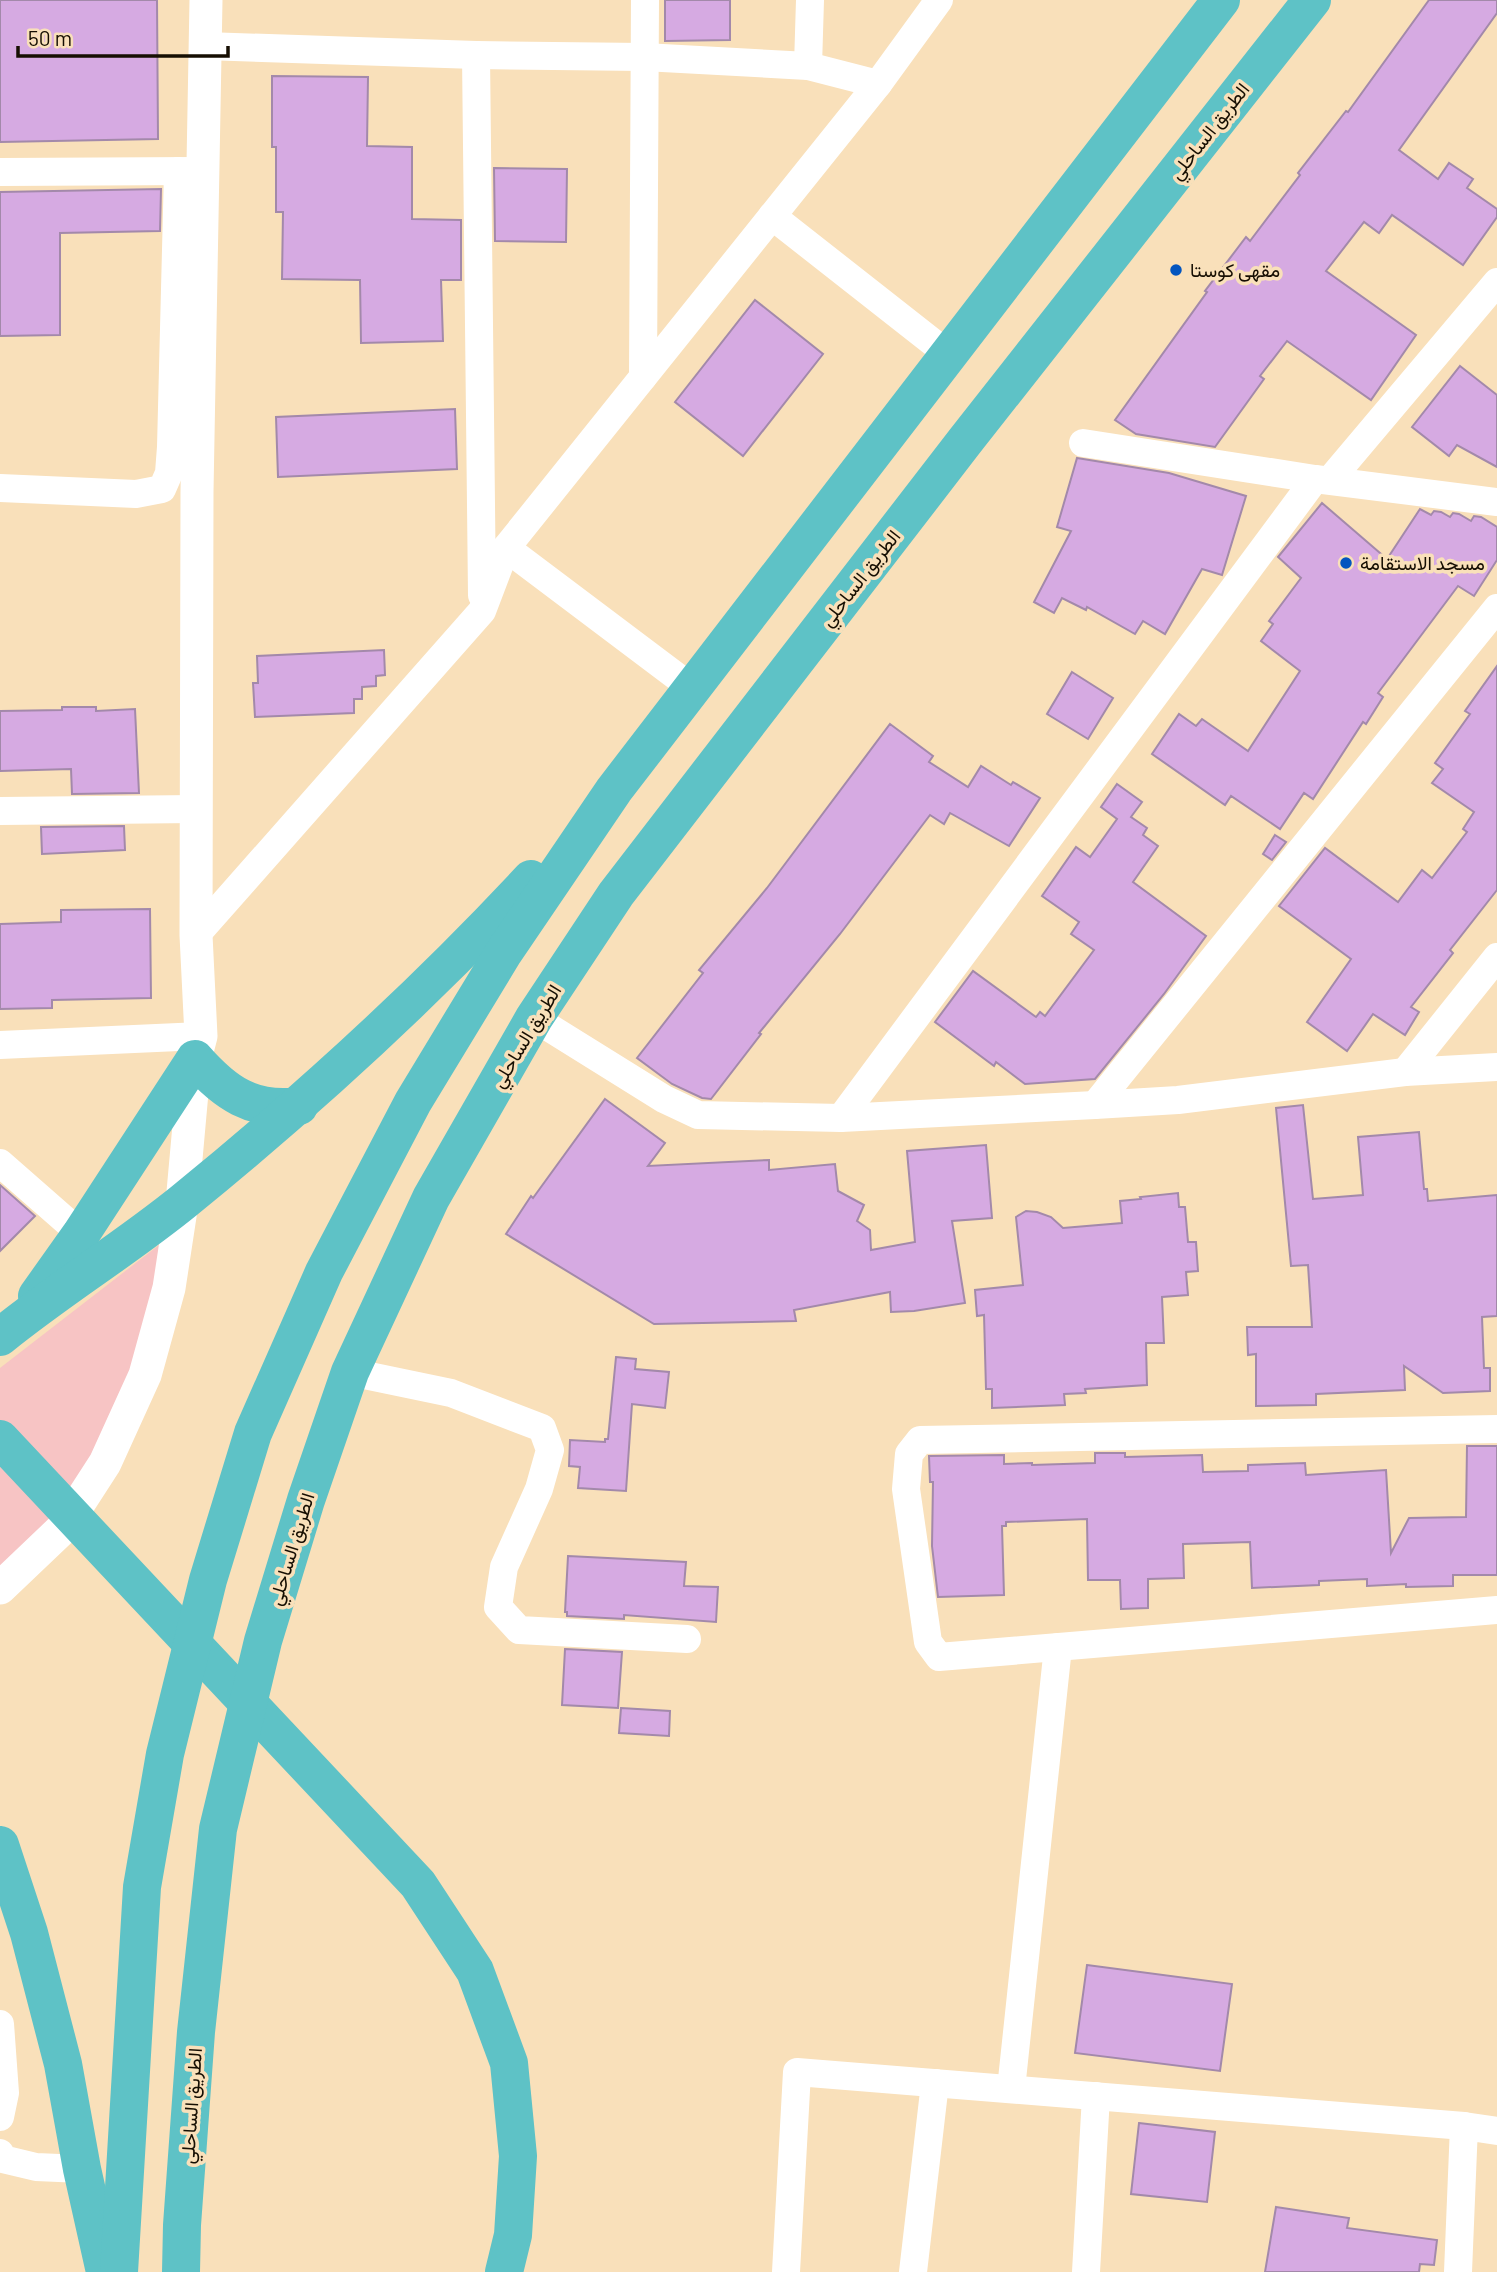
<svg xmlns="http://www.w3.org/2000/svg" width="1497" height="2272" font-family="Barlow,Vazirmatn,sans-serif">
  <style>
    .green { fill: #f7c4c4 }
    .building { fill: #d6aae2; stroke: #a389aa; stroke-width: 2 }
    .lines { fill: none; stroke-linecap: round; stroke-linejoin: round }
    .minor { stroke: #fff; stroke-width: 28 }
    .tertiary { stroke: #fff; stroke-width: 33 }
    .trunk { stroke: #5ec2c6; stroke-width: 38 }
    .poi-dot { fill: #0355bf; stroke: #f9e0ba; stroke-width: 2.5 }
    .labels { text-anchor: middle; stroke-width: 7; stroke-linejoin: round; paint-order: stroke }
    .street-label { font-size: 19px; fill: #160e02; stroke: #f9e0ba }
    .poi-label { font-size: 19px; fill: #160e02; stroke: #f9e0ba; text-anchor: start }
  </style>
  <rect width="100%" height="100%" fill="#f9e0ba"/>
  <path class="green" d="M 159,1245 L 150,1326 L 100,1440 L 64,1502 L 23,1553 L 0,1572 L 0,1368 Z"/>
  <g class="building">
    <path d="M 0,0 L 157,0 L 158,139 L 0,142 Z"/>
    <path d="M 665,0 L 730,0 L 730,40 L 665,41 Z"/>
    <path d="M 1429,0 L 1497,0 L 1497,13 L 1399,150 L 1438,179 L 1449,163 L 1473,179 L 1467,188 L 1497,209 L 1497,217 L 1463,265 L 1392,215 L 1379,233 L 1364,222 L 1326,271 L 1416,335 L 1371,400 L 1287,341 L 1260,376 L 1264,379 L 1215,447 L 1136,434 L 1115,420 L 1207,292 L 1205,291 L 1246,237 L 1250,241 L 1300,175 L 1298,173 L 1346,111 L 1348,112 Z"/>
    <path d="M 272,76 L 368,77 L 367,146 L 412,147 L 412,219 L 461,220 L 461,280 L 441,280 L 443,341 L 361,343 L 360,280 L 282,279 L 283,212 L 276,212 L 276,147 L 272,147 Z"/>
    <path d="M 494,168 L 567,169 L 566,242 L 495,241 Z"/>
    <path d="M 161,189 L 160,231 L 60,233 L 60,335 L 0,336 L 0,192 Z"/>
    <path d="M 755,300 L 823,354 L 743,456 L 675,402 Z"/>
    <path d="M 1460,366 L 1497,395 L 1497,467 L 1457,445 L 1449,456 L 1412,427 Z"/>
    <path d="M 455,409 L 457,469 L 278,477 L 276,417 Z"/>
    <path d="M 1077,458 L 1169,473 L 1246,496 L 1222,575 L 1202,569 L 1165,634 L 1143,621 L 1135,634 L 1087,607 L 1086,610 L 1062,598 L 1054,613 L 1034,602 L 1071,531 L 1057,527 Z"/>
    <path d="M 1322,503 L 1387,559 L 1420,509 L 1431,515 L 1434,511 L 1441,512 L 1450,517 L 1453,513 L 1459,514 L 1471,521 L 1474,516 L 1481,517 L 1497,527 L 1497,560 L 1474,596 L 1458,586 L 1378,693 L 1383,697 L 1366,724 L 1363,722 L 1313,799 L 1304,793 L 1280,829 L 1231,796 L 1225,805 L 1152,754 L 1179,714 L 1196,726 L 1202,719 L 1248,751 L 1300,671 L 1261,641 L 1273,624 L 1269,621 L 1301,578 L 1278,557 Z"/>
    <path d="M 384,650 L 385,675 L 376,676 L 376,686 L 362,687 L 362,699 L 354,699 L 354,713 L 255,717 L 253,683 L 258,683 L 257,656 Z"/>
    <path d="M 1497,666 L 1497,890 L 1450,950 L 1453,953 L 1411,1007 L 1419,1012 L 1405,1035 L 1373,1014 L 1347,1051 L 1307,1022 L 1351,959 L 1279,906 L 1325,848 L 1398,902 L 1422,870 L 1432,878 L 1467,832 L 1463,829 L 1474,812 L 1432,783 L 1443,769 L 1435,763 L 1470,714 L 1465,711 Z"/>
    <path d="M 1072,672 L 1113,698 L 1088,739 L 1047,714 Z"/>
    <path d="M 62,707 L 96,707 L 96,711 L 135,709 L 139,793 L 72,794 L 71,769 L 0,771 L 0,711 L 62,710 Z"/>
    <path d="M 890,724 L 933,756 L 929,762 L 968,787 L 981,766 L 1011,785 L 1013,782 L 1040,798 L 1009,846 L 950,813 L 944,824 L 930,815 L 840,934 L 759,1033 L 761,1034 L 711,1099 L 702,1098 L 672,1084 L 637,1058 L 703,973 L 699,970 L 767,888 Z"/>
    <path d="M 1117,784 L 1142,802 L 1131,817 L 1147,828 L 1143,835 L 1158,846 L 1133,882 L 1206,936 L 1164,994 L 1095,1079 L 1025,1084 L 996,1062 L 994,1066 L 935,1022 L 973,971 L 1036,1017 L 1040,1012 L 1045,1016 L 1094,950 L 1071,934 L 1079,922 L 1042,896 L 1076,847 L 1090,857 L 1117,819 L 1101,807 Z"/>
    <path d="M 124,826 L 125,850 L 42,854 L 41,827 Z"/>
    <path d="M 1275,835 L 1286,842 L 1272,860 L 1263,854 Z"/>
    <path d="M 150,909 L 151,998 L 52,1000 L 52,1008 L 0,1009 L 0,924 L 61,922 L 61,910 Z"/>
    <path d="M 605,1099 L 665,1143 L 648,1166 L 769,1160 L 769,1170 L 835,1164 L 838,1191 L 864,1205 L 857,1221 L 870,1230 L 871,1250 L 915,1242 L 907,1151 L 986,1145 L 992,1218 L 952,1221 L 965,1303 L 914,1311 L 891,1312 L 890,1292 L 794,1310 L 796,1321 L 654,1324 L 506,1234 L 531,1196 L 533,1198 Z"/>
    <path d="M 1303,1105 L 1313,1199 L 1363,1195 L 1358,1137 L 1419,1132 L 1424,1189 L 1427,1189 L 1428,1201 L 1497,1195 L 1497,1316 L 1482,1317 L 1484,1368 L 1490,1368 L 1490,1391 L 1443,1393 L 1404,1366 L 1405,1390 L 1316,1394 L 1316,1405 L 1256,1406 L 1256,1354 L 1248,1355 L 1247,1327 L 1312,1327 L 1308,1265 L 1291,1266 L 1276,1108 Z"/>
    <path d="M 0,1185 L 35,1216 L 0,1251 Z"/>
    <path d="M 1178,1193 L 1179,1207 L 1185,1207 L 1188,1242 L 1196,1242 L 1198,1271 L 1186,1272 L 1188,1295 L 1162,1297 L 1164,1343 L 1146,1343 L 1147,1385 L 1085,1389 L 1086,1393 L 1064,1394 L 1065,1405 L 992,1408 L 992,1389 L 986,1389 L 984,1315 L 977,1316 L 975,1290 L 1023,1285 L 1016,1217 L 1026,1211 L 1037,1212 L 1051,1217 L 1063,1228 L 1122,1223 L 1120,1201 L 1141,1199 L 1140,1197 Z"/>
    <path d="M 616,1357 L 636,1359 L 635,1369 L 669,1372 L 665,1408 L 632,1404 L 626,1491 L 578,1488 L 580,1467 L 569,1466 L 570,1440 L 605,1442 L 605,1439 L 608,1439 Z"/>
    <path d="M 1467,1446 L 1497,1446 L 1497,1575 L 1453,1575 L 1453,1586 L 1406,1587 L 1406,1584 L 1367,1586 L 1367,1579 L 1319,1581 L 1319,1585 L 1252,1588 L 1250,1542 L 1183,1544 L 1184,1578 L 1148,1579 L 1148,1608 L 1121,1609 L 1120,1580 L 1088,1580 L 1087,1519 L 1006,1522 L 1006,1526 L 1002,1526 L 1004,1595 L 938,1597 L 932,1546 L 933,1482 L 930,1482 L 929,1456 L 1004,1455 L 1004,1464 L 1032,1463 L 1032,1465 L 1095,1463 L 1095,1453 L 1125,1453 L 1125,1457 L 1202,1455 L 1203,1472 L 1248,1471 L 1248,1465 L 1305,1463 L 1306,1475 L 1386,1470 L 1391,1553 L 1409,1518 L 1466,1517 Z"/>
    <path d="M 568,1556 L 686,1562 L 684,1586 L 718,1587 L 716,1622 L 624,1615 L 624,1619 L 567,1616 L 567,1612 L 565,1612 Z"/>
    <path d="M 565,1649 L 622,1652 L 618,1708 L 562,1705 Z"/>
    <path d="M 621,1708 L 670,1711 L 669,1736 L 619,1733 Z"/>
    <path d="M 1087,1965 L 1232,1984 L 1220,2071 L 1075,2053 Z"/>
    <path d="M 1139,2123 L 1215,2132 L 1207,2202 L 1131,2194 Z"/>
    <path d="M 1276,2207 L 1349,2218 L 1347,2228 L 1437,2240 L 1434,2265 L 1420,2264 L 1419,2272 L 1265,2272 Z"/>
  </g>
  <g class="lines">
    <g class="minor">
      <path d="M 205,46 L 476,55 L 644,57 L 808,66 L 878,84"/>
      <path d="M 476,55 L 482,595"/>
      <path d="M 808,66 L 810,0"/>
      <path d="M 0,172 L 197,171"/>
      <path d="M 772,216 L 949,355"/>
      <path d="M 643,377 L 645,0"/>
      <path d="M 1083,443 L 1315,479 L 1497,502"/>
      <path d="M 1330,480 L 1497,282"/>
      <path d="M 0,488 L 136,494 L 162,489 L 169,473 L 171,447 L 178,171"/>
      <path d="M 506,548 L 692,688"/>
      <path d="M 0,811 L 197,809"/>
      <path d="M 196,935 L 482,611 L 506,548 L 878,84 L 939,0"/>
      <path d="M 534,1018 L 664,1099 L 698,1115 L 841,1118 L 1095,1105 L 1178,1100 L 1405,1072 L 1497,1067"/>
      <path d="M 0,1045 L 201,1036"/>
      <path d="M 1405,1072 L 1497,957"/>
      <path d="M 1095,1105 L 1497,608"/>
      <path d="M 841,1118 L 1315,479"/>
      <path d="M 0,1163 L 81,1234"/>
      <path d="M 350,1372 L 451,1393 L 542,1428 L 550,1450 L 539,1489 L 504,1567 L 498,1607 L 519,1630 L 687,1639"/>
      <path d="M 1497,1429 L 920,1440 L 909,1454 L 906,1489 L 928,1642 L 939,1657 L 1497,1610"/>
      <path d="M 0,2024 L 5,2093 L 0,2117"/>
      <path d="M 1011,2089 L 1058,1647"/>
      <path d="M 0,2153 L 3,2159 L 36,2167 L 82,2169"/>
      <path d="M 786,2272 L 797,2072 L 1464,2126"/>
      <path d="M 913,2272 L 935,2083"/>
      <path d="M 1086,2272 L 1096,2096"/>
      <path d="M 1458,2272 L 1464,2126 L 1497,2131"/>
    </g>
    <path class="tertiary" d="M 0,1588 L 63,1528 L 105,1463 L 145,1375 L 169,1288 L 182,1203 L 195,1059 L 201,1036 L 196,935 L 197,492 L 206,0"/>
    <g class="trunk">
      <path d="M 37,1296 L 81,1234 L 195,1059 C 225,1093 252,1112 299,1106"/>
      <path d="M 0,1337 C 59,1289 125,1249 184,1201 C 307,1101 423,995 531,879"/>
      <path d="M 0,1439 L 418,1884 L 475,1971 L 509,2063 L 518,2156 L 513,2235 L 504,2272"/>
      <path d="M 0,1845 L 29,1933 L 63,2064 L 82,2169 L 105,2272"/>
      <path d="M 119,2272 L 142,1887 L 165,1754 L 208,1580 L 253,1433 L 324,1272 L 413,1102 L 504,952 L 614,790 L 1221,0"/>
      <path d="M 181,2272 L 182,2225 L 196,2032 L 218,1829 L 263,1641 L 306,1500 L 350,1372 L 431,1198 L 534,1018 L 616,894 L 965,441 L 1312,0"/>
    </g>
  </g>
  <g class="poi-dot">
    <circle cx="1176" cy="270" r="7"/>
    <circle cx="1346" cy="563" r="7"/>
  </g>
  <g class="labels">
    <g class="street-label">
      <text transform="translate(1209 131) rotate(-52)" y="7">الطريق الساحلي</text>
      <text transform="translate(860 578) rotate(-52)" y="7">الطريق الساحلي</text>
      <text transform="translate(526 1036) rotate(-59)" y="7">الطريق الساحلي</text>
      <text transform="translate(291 1549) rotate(-73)" y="7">الطريق الساحلي</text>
      <text transform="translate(191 2106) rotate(-86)" y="7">الطريق الساحلي</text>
    </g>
    <g class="poi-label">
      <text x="1190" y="277">مقهى كوستا</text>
      <text x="1360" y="570">مسجد الاستقامة</text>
    </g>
  </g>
  <path d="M18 46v10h210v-10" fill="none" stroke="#160e02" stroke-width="3.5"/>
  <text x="28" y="46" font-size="21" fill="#160e02" stroke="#f9e0ba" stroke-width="5" paint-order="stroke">50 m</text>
</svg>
